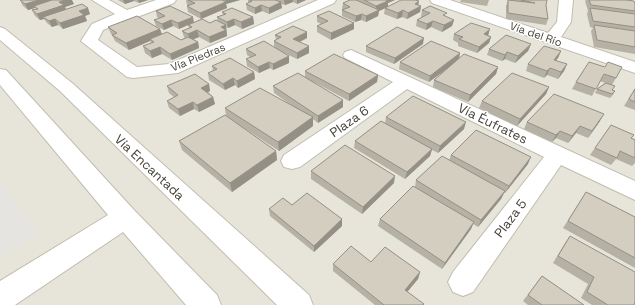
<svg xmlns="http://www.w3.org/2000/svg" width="635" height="305" font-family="'Space Grotesk',sans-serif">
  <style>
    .residential { fill: #e7e4d9 }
    .parking { fill: #e5e4e1 }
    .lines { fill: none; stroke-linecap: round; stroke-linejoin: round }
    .minor-casing { stroke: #c1bdb0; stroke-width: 2 }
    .minor { fill: #fff; fill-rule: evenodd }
    .wall { fill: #b6b1a5 }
    .shaded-wall { fill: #949086 }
    .building { fill: #d4cec0; stroke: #949086 }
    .labels { text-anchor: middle; stroke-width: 3; stroke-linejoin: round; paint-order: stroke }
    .far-street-label { font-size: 11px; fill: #474339; stroke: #fff }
    .street-label { font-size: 13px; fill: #474339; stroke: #fff }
  </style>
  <rect width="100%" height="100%" fill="#f3f2ea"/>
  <rect class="residential" x="0" y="0" width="635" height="305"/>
  <path class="parking" d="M 0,177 L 37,235 L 0,256 Z"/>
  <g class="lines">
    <defs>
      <g id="minor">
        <path d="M 92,0 L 109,0 L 127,10 L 156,0 L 176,0 L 174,3 L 103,30 L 98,40 L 137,67 L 169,64 L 318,0 L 336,0 L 334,3 L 178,73 L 133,78 L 127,77 L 81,41 L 92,24 L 115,14 Z"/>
        <path d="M 430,0 L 450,0 L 548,33 L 557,22 L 559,0 L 573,0 L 571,22 L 561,37 L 635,62 L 635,73 L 432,3 Z"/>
        <path d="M 0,27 L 5,29 L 72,83 L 309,295 L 313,305 L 277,305 L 60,91 L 0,40 Z"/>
        <path d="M 351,50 L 635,181 L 635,200 L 561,165 L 473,292 L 463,296 L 453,292 L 448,282 L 453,272 L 544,157 L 407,89 L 300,167 L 292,169 L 284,167 L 281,161 L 284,155 L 393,82 L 345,58 L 343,55 L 345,52 Z"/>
        <path d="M 0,69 L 6,70 L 134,210 L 217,295 L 221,305 L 186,305 L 123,232 L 15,305 L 0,305 L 0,281 L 108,215 L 0,85 Z"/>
      </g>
    </defs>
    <use href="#minor" class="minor-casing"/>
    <use href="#minor" class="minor"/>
  </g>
  <g class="wall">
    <path d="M 20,0 L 50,0 L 74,4 L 65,7 L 66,10 L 90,14 L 85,16 L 87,21 L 63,29 L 58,25 L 52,27 L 47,23 L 44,19 L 40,20 L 35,16 L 32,10 L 36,9 L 35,8 L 28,10 L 23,6 Z"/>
    <path d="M 118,0 L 148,0 L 139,3 L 134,1 L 125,4 Z"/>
    <path d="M 186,0 L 240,0 L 226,4 L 227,8 L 201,19 L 188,12 L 187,6 L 189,6 L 187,5 Z"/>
    <path d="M 248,0 L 306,0 L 297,4 L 293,2 L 285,5 L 281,4 L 282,8 L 269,14 L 262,11 L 255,14 L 247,10 L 246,4 L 248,3 Z"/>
    <path d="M 350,0 L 395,0 L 388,3 L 388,6 L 418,5 L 421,6 L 420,12 L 407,19 L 402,17 L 397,19 L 384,14 L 385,8 L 379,11 L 378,16 L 366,22 L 361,20 L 355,22 L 342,16 L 342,10 L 343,10 L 342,9 L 343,3 Z"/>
    <path d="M 461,0 L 489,0 L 487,6 L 460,2 Z"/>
    <path d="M 508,0 L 547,0 L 546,5 L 548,19 L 546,25 L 506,19 L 506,6 Z"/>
    <path d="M 586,0 L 632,0 L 631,1 L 635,3 L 635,54 L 594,47 L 591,31 L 593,28 L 590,27 L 587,14 L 588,11 L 585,1 Z"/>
    <path d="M 422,10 L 446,17 L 454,20 L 452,26 L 442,32 L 431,27 L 426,30 L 416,26 L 417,20 L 422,17 L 421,17 Z"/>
    <path d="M 156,11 L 194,22 L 210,23 L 218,22 L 217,17 L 223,15 L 222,12 L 253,17 L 254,24 L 242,29 L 235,25 L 228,28 L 226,27 L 227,36 L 210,43 L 199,37 L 193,39 L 198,42 L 199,48 L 172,60 L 162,54 L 152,58 L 145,53 L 143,46 L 151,43 L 150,41 L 129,50 L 115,41 L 112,35 L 111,34 L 108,27 L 160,29 L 162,34 L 181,40 L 185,38 L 184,37 L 182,31 L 189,28 L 188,25 L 179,29 L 173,26 L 164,30 L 156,26 L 154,20 L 159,18 L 157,17 Z"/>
    <path d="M 317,16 L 354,23 L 354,29 L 331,40 L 317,32 L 317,26 L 321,24 L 317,22 Z"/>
    <path d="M 307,32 L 307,38 L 300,42 L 309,53 L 297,59 L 276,49 L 289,56 L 289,63 L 273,70 L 270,68 L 259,73 L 247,66 L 246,59 L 250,57 L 247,55 L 246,49 L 274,47 L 274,41 L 276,40 L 275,35 Z"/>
    <path d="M 454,34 L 488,35 L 491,37 L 489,43 L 477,53 L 458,46 L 458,43 L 453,40 Z"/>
    <path d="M 423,44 L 394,64 L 366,52 L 366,46 Z"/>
    <path d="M 531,44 L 528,51 L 515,63 L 505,59 L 502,61 L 487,55 L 489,49 Z"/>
    <path d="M 561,51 L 558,58 L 555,61 L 567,64 L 564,71 L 558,79 L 547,75 L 544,78 L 526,71 L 528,64 Z"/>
    <path d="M 459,59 L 498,67 L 496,74 L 468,102 L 433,87 L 434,80 L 456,61 L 429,82 L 399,69 L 400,62 Z"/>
    <path d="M 589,62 L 616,78 L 612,85 L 615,86 L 612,90 L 615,91 L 613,95 L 610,98 L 595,93 L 597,89 L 605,83 L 600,81 L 592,96 L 572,89 L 576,82 Z"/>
    <path d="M 212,66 L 254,72 L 255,79 L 238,88 L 235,85 L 225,90 L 209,80 L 208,73 L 213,71 Z"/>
    <path d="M 305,71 L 378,75 L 377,82 L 349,101 L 314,82 L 343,107 L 318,123 L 313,119 L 313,126 L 279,151 L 241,126 L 276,151 L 277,160 L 232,192 L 182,150 L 179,141 L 226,116 L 225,108 L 294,107 L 274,93 L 273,86 L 305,77 Z"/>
    <path d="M 209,84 L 210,91 L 208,92 L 213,97 L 215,104 L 199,112 L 194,109 L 180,116 L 169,108 L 167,101 L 174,97 L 169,93 L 167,86 Z"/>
    <path d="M 549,87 L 546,94 L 517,126 L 479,108 L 482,101 Z"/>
    <path d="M 635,88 L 635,110 L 624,106 Z"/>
    <path d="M 386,117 L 464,129 L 438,153 L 432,150 L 430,156 L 405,179 L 354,148 L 355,141 L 385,123 Z"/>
    <path d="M 600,121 L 588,138 L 576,133 L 568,143 L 556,138 L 552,142 L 524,129 L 527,122 Z"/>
    <path d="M 611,125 L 631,138 L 635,140 L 635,163 L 632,166 L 616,159 L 611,165 L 590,155 Z"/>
    <path d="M 451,155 L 528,164 L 505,193 L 504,193 L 501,199 L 478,227 L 473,224 L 471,229 L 442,269 L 378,226 L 380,219 L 415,187 L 416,180 L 449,160 Z"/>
    <path d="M 311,171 L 394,183 L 362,214 L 311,179 Z"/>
    <path d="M 586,192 L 635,217 L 635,268 L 563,228 Z"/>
    <path d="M 292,205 L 342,219 L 342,226 L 314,252 L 270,216 L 269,209 Z"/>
    <path d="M 570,236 L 634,305 L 592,305 L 581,298 L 588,284 L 553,263 L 565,243 Z"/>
    <path d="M 371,262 L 420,272 L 418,279 L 407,292 L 423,305 L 375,305 L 333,271 L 333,264 Z"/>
    <path d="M 542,276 L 584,305 L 528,305 L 523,301 Z"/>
  </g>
  <g class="shaded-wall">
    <path d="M 39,0 L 50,0 L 52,3 L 34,6 L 35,8 L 28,10 L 25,4 Z"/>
    <path d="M 65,0 L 72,0 L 74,4 L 65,7 L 67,11 L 43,17 L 44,19 L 40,20 L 37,14 L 59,2 Z"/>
    <path d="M 123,0 L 134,0 L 134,1 L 125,4 Z"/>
    <path d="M 138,0 L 148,0 L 139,3 Z"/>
    <path d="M 225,0 L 240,0 L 226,4 L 227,8 L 201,19 L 200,13 L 226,2 Z"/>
    <path d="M 284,0 L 293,0 L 293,2 L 285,5 Z"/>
    <path d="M 297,0 L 306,0 L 297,4 Z"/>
    <path d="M 383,0 L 395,0 L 388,3 L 388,7 L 379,11 L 378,16 L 366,22 L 366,16 L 376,12 L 376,6 Z"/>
    <path d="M 419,1 L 418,7 L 415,4 Z"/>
    <path d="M 281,2 L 282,8 L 269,14 L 269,8 Z"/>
    <path d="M 261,5 L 262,11 L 255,14 L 255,8 Z"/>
    <path d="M 421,6 L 420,12 L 407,19 L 408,13 Z"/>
    <path d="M 88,8 L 90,14 L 85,16 L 87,21 L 63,29 L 60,23 L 79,11 Z"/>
    <path d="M 403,10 L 402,17 L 397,19 L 398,13 Z"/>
    <path d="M 362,14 L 361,20 L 355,22 L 356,16 Z"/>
    <path d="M 193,17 L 194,23 L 188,25 L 179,29 L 178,23 Z"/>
    <path d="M 253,17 L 254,24 L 242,29 L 241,22 Z"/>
    <path d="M 55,19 L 58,25 L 52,27 L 49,21 Z"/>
    <path d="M 234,19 L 235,25 L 228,28 L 227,22 Z"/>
    <path d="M 171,20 L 173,26 L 164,30 L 162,24 Z"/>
    <path d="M 454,20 L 452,26 L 442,32 L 444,25 Z"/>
    <path d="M 433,21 L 431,27 L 426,30 L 427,24 Z"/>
    <path d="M 354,23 L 354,29 L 331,40 L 331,33 Z"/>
    <path d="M 226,25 L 227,36 L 210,43 L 209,37 L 221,27 Z"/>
    <path d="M 160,29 L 162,35 L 150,39 L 150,41 L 129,50 L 126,43 Z"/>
    <path d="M 490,29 L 488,36 L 484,34 Z"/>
    <path d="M 197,30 L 199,37 L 190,41 L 188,34 Z"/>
    <path d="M 307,32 L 307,38 L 293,45 L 293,39 Z"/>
    <path d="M 491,37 L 489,43 L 477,53 L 479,47 Z"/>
    <path d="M 424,38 L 423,44 L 394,64 L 395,58 Z"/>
    <path d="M 198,42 L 199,48 L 172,60 L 170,54 Z"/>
    <path d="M 531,44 L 528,51 L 515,63 L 518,56 Z"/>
    <path d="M 309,46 L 309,53 L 297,59 L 297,53 Z"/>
    <path d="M 160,47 L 162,54 L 152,58 L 150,51 Z"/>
    <path d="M 561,51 L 558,58 L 550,67 L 554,60 Z"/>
    <path d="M 507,52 L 505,59 L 502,61 L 505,55 Z"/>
    <path d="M 460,53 L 459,60 L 429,82 L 430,76 Z"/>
    <path d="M 289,56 L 289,63 L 273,70 L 273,64 Z"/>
    <path d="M 269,62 L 270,68 L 259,73 L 258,67 Z"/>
    <path d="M 567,64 L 564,71 L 558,79 L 561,72 Z"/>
    <path d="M 498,67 L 496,74 L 468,102 L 470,95 Z"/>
    <path d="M 550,68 L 547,75 L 544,78 L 547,71 Z"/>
    <path d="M 254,72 L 255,79 L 238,88 L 237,81 Z"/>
    <path d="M 378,75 L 377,82 L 349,101 L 349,94 Z"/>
    <path d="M 233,78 L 235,85 L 225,90 L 223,84 Z"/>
    <path d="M 209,84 L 210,91 L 203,95 L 201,88 Z"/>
    <path d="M 549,87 L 546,94 L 517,126 L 520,119 Z"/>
    <path d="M 213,97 L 215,104 L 199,112 L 197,105 Z"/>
    <path d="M 343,100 L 343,107 L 318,123 L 318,116 Z"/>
    <path d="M 193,102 L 194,109 L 180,116 L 178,109 Z"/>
    <path d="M 604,114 L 600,121 L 588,138 L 592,131 Z"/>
    <path d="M 313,117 L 313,126 L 279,151 L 278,142 Z"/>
    <path d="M 466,122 L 464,129 L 438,153 L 440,146 Z"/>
    <path d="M 580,126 L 576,133 L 568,143 L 572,136 Z"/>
    <path d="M 560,131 L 556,138 L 552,142 L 556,135 Z"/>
    <path d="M 432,149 L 430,156 L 405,179 L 407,172 Z"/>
    <path d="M 276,151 L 277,160 L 232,192 L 230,183 Z"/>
    <path d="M 531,157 L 528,164 L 505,193 L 509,186 Z"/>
    <path d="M 395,176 L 394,183 L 362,214 L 363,207 Z"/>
    <path d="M 505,191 L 501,199 L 478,227 L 481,220 Z"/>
    <path d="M 342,219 L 342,226 L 314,252 L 314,246 Z"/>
    <path d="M 474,222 L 471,229 L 442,269 L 445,263 Z"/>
    <path d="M 420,272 L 418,279 L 403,297 L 405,290 Z"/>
  </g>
  <g class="building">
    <path d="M 20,0 L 39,0 L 25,4 Z"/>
    <path d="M 52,0 L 65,0 L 59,2 L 64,5 L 37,14 L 32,10 L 38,9 L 34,6 Z"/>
    <path d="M 188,0 L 222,0 L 226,2 L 200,13 L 187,6 L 195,3 Z"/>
    <path d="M 250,0 L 275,0 L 281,2 L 269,8 L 261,5 L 255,8 L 246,4 L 252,1 Z"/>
    <path d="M 350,0 L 356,0 L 379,10 L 366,16 L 362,14 L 356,16 L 342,10 L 350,7 L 343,3 Z"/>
    <path d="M 364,0 L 386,0 L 388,1 L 376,6 Z"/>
    <path d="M 401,0 L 415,0 L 419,1 L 415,4 L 421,6 L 408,13 L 403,10 L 398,13 L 385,8 Z"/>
    <path d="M 508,0 L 535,3 L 521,0 L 547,0 L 546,5 L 548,19 L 508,13 Z"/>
    <path d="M 589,0 L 626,0 L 634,1 L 635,3 L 635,11 L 591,5 Z"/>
    <path d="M 82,4 L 88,8 L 79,11 L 84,15 L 60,23 L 55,19 L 49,21 L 43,17 Z"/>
    <path d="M 170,6 L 193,17 L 178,23 L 171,20 L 162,24 L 154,20 L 165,16 L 156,11 Z"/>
    <path d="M 430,6 L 447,13 L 443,15 L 454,20 L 444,25 L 433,21 L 427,24 L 417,20 L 430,13 L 422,10 Z"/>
    <path d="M 232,8 L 253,17 L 241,22 L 234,19 L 227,22 L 217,17 L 226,14 L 222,12 Z"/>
    <path d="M 590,8 L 635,14 L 635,27 L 593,21 Z"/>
    <path d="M 329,11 L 354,23 L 331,33 L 317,26 L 328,21 L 317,16 Z"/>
    <path d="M 137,16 L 160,29 L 126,43 L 112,35 L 117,33 L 108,27 Z"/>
    <path d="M 202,19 L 210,23 L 216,20 L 226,25 L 221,27 L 226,30 L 209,37 L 197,30 L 188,34 L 182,31 L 192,27 L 188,25 Z"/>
    <path d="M 471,23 L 490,29 L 484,34 L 491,37 L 479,47 L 459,39 L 463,37 L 454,34 Z"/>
    <path d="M 594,25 L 635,31 L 635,47 L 597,40 Z"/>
    <path d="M 293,26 L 307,32 L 293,39 L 309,46 L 297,53 L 274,41 L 281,37 L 275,35 Z"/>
    <path d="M 397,27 L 424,38 L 395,58 L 366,46 Z"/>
    <path d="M 167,32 L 181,40 L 188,37 L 198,42 L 170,54 L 160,47 L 150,51 L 143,46 L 154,42 L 150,39 Z"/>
    <path d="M 506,35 L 531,44 L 518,56 L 507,52 L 505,55 L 489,49 Z"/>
    <path d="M 264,41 L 289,56 L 273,64 L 269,62 L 258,67 L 246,59 L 256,55 L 246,49 Z"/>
    <path d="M 431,41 L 460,53 L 430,76 L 400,62 Z"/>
    <path d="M 544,46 L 561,51 L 554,60 L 567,64 L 561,72 L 550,68 L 547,71 L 528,64 Z"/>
    <path d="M 334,54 L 378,75 L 349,94 L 305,71 Z"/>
    <path d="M 464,54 L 498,67 L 470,95 L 434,80 Z"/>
    <path d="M 230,58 L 254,72 L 237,81 L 233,78 L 223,84 L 208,73 L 217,69 L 212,66 Z"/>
    <path d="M 589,62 L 605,67 L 608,62 L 622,67 L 616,78 L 604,74 L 596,89 L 576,82 Z"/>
    <path d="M 298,73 L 343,100 L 318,116 L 273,86 Z"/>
    <path d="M 512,73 L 549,87 L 520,119 L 482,101 Z"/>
    <path d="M 195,74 L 209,84 L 201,88 L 213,97 L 197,105 L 193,102 L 178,109 L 167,101 L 178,95 L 167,86 Z"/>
    <path d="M 606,83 L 615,86 L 612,90 L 615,91 L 612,94 L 597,89 Z"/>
    <path d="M 260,88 L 313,117 L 278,142 L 225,108 Z"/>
    <path d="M 635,89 L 635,102 L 629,99 Z"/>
    <path d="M 554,94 L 604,114 L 592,131 L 580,126 L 572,136 L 560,131 L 556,135 L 527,122 Z"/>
    <path d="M 413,96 L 466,122 L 440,146 L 386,117 Z"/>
    <path d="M 225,115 L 276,151 L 230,183 L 179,141 Z"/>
    <path d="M 381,121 L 432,149 L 407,172 L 355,141 Z"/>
    <path d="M 611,125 L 634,135 L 631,138 L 635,140 L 635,158 L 620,151 L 617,158 L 595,148 Z"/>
    <path d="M 476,130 L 531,157 L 509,186 L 451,155 Z"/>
    <path d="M 345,145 L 395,176 L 363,207 L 311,171 Z"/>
    <path d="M 442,156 L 505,191 L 481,220 L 416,180 Z"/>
    <path d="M 413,186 L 474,222 L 445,263 L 380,219 Z"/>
    <path d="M 586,192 L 635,217 L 635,258 L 568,221 Z"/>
    <path d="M 307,193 L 342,219 L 314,246 L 269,209 L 283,198 L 292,205 Z"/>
    <path d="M 570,236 L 635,272 L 635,302 L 634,305 L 608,305 L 587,292 L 594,277 L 558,256 Z"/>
    <path d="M 351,246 L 371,262 L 385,247 L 420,272 L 405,290 L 424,304 L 423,305 L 384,305 L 333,264 Z"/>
    <path d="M 542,276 L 584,305 L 542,305 L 528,295 Z"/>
  </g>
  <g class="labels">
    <g class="far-street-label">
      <text transform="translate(536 34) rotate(19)" y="4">Vía del Río</text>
      <text transform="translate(198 57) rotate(-22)" y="4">Vía Piedras</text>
    </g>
    <g class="street-label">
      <text transform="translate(349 121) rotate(-35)" y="5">Plaza 6</text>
      <text transform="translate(493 123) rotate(26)" y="5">Vía Éufrates</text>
      <text transform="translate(150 167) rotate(43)" y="5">Vía Encantada</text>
      <text transform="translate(510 218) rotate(-53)" y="5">Plaza 5</text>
    </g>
  </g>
</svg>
